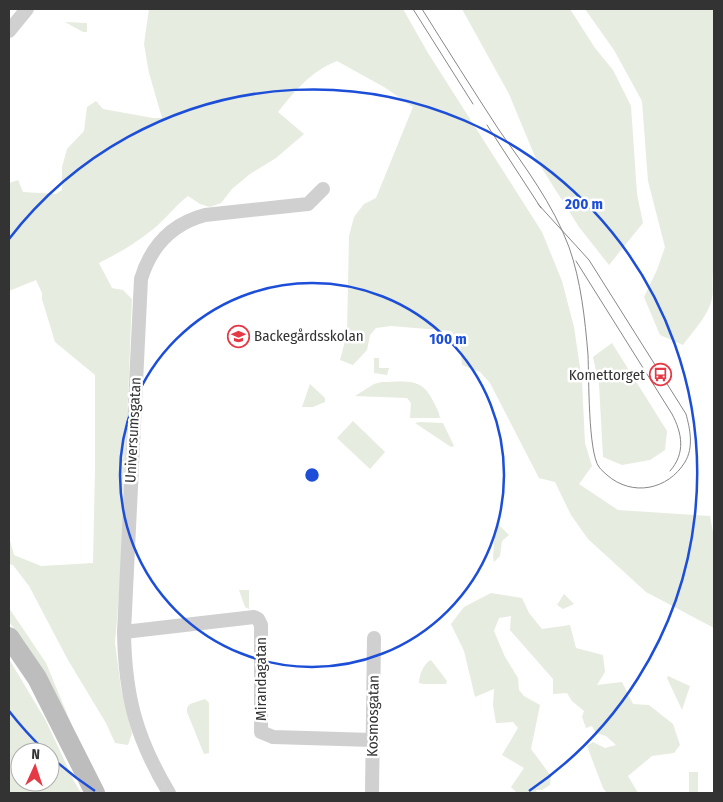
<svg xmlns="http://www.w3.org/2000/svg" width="723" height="802" font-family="'Fira Sans Condensed',sans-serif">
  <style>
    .green { fill: #e6ecdf; fill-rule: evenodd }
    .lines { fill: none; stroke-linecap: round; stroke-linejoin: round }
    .street { stroke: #d0d0d0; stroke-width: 14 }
    .secondary { stroke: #bdbdbd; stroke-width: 20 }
    .tram { stroke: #888; stroke-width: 1 }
    .ring { fill: none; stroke: #1d4ed8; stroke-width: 2.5 }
    .labels { text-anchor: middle; stroke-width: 5; stroke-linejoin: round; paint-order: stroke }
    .poi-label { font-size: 15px; fill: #333; stroke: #fff; text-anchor: start }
    .street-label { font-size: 15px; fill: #333; stroke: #fff }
    .centre { fill: #1d4ed8; stroke: #fff; stroke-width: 2.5 }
    .ring-label { font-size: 15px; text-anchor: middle; font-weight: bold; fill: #1d4ed8; stroke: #fff; stroke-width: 5; stroke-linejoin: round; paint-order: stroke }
  </style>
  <rect width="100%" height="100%" fill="#fff"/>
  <g class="green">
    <path d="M 149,9 L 403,9 L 428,53 L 542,232 L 562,281 L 574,327 L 582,381 L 585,443 L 592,466 L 579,484 L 618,510 L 710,516 L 714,538 L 714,628 L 646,592 L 588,539 L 571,515 L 555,482 L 539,478 L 490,383 L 480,372 L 462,365 L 460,344 L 451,331 L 391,326 L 376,328 L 370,335 L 367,350 L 353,365 L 340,360 L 347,334 L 349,236 L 354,217 L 364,204 L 376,198 L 413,107 L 384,87 L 337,61 C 311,71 295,91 278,112 L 304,134 L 276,158 L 250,174 L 232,189 L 221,203 L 210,207 L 200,204 L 188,196 C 177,204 169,215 159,224 C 141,240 121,252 99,263 L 112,288 L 123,290 L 132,299 L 121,570 L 115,643 L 121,688 L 132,733 L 128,745 L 115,743 L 106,723 L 68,660 L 29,586 L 13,565 L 9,564 L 9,537 L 14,555 L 41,566 L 93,563 L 95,471 L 95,375 L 55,342 L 42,299 L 42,293 L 36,280 L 9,291 L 9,183 L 18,180 L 23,192 L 56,194 L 62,190 L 62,167 L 67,149 L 84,131 L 87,107 L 96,101 L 103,109 L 153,118 L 162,118 L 149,73 L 144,44 Z"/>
    <path d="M 462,9 L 570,9 L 595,48 L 613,70 L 631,106 L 637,194 L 643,223 L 609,265 L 579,227 L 536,159 L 509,94 Z"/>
    <path d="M 585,9 L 714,9 L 714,266 C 711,279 714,287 712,298 C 709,315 693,331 683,345 L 660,335 L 644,297 L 657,270 L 665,247 L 648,181 L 642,101 L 614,50 Z"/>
    <path d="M 65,22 L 87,23 L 87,32 L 83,32 Z"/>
    <path d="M 612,343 L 667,431 L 665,450 L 650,460 L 622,465 L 603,457 L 599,384 L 593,357 Z"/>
    <path d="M 374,358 L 379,358 L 379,368 L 389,368 L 387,375 L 374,373 Z"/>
    <path d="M 382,382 C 404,382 421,377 432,399 C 435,405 439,411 440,418 L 410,418 L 411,403 L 407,398 L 355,396 L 374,384 Z"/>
    <path d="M 310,384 L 325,398 L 325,402 L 313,407 L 302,407 Z"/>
    <path d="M 353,421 L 385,452 L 370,469 L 337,438 Z"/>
    <path d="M 420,422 L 443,423 L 454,446 L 451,447 L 415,423 Z"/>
    <path d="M 497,525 L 499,525 L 509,535 L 502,541 L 500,556 L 494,562 L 493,558 L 495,527 Z"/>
    <path d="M 239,590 L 249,590 L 249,609 L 245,607 Z"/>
    <path d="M 491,593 L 522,598 L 529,613 L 542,629 L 570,625 L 576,648 L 603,655 L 605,672 L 597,685 L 622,682 L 633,704 L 649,705 L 673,724 L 680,745 L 674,753 L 652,756 L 628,776 L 638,793 L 607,793 L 603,788 L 587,746 L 593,742 L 605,748 L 616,745 L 606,736 L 596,733 L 592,726 L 586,728 L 582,717 L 584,711 L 572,701 L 567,693 L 553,694 L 553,679 L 510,630 L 511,616 L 499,618 L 494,631 L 505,657 L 518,678 L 519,690 L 524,696 L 540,705 L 531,749 L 551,776 L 550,785 L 542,790 L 536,790 L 537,793 L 517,793 L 511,787 L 524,768 L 502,755 L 518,728 L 513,722 L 496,723 L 493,705 L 494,689 L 475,697 L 464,651 L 451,624 L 464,607 Z"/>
    <path d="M 564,594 L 574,604 L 563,609 L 557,605 Z"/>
    <path d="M 9,608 L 46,663 L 73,728 L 44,672 L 24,641 L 9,622 Z"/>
    <path d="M 9,659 L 46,721 L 74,781 L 81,793 L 9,793 ZM 20,752 L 50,752 L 50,782 L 20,782 Z"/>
    <path d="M 431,660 L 447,681 L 446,684 L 424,684 L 419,683 C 419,675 424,663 431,660 Z"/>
    <path d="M 668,676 L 690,686 L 682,710 L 667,678 Z"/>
    <path d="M 205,699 L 209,703 L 209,753 L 204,754 L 187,712 L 187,708 L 190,704 Z"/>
    <rect x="689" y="772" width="9" height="21"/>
  </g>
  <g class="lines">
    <g class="street">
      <path d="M 9,31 L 27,9"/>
      <path d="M 124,632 L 254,617 L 258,619 L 261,625 L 261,732 L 273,737 L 373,740"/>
      <path d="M 169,793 C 136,738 125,696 124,632 L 141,279 C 151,246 171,224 205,215 L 308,204 L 323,189"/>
      <path d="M 372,793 L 374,638"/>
    </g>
    <path class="secondary" d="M 9,637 L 37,678 L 95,793"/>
    <g class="tram">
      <path d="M 413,9 L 473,104"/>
      <path d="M 422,9 C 447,49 473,90 499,130 C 525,167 553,204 569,247 C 581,281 585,319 588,355 C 589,377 588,452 599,467 C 601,470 605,473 607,475 C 632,497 668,490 685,462 C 694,447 690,429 686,414 L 589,260 C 572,241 555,223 538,204"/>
      <path d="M 487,125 L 541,208"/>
      <path d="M 576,261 L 672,414 C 682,433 686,453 670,471"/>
    </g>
  </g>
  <g class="ring">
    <circle cx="312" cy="475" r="192"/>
    <path d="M95 791A384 384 0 0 1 50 756M45 751A384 384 0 0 1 9 711M9 239A384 384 0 1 1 529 791"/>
  </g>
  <defs>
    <symbol id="school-ring" viewBox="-11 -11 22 22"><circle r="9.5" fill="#fff" stroke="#e63946" stroke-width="1.5"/><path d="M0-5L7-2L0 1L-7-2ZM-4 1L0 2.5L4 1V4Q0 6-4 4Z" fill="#e63946"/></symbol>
    <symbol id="bus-ring" viewBox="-11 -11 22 22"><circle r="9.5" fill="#fff" stroke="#e63946" stroke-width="1.5"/><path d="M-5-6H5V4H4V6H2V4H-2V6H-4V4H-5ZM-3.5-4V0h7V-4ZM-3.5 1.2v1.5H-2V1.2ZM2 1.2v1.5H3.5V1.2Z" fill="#e63946"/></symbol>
  </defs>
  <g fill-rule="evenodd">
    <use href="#school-ring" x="226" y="324" width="25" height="25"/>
    <use href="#bus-ring" x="648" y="362" width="25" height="25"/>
  </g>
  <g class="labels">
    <g class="poi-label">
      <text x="254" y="341">Backegårdsskolan</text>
      <text x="645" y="380" text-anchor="end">Komettorget</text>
    </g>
    <g class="street-label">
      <text transform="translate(133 430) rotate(-87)" y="5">Universumsgatan</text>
      <text transform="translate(261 679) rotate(-90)" y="5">Mirandagatan</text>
      <text transform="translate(373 716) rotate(-89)" y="5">Kosmosgatan</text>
    </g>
  </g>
  <circle cx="312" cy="475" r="8" class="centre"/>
  <g class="ring-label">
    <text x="584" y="209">200 m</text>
    <text x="448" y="344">100 m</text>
  </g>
  <rect width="723" height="802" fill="none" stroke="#333333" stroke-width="20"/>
  <g transform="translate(35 767) rotate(3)"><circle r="24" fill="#ffffff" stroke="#adadad"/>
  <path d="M0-4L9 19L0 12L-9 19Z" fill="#e63946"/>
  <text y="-8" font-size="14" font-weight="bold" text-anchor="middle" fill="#333333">N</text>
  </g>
</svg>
